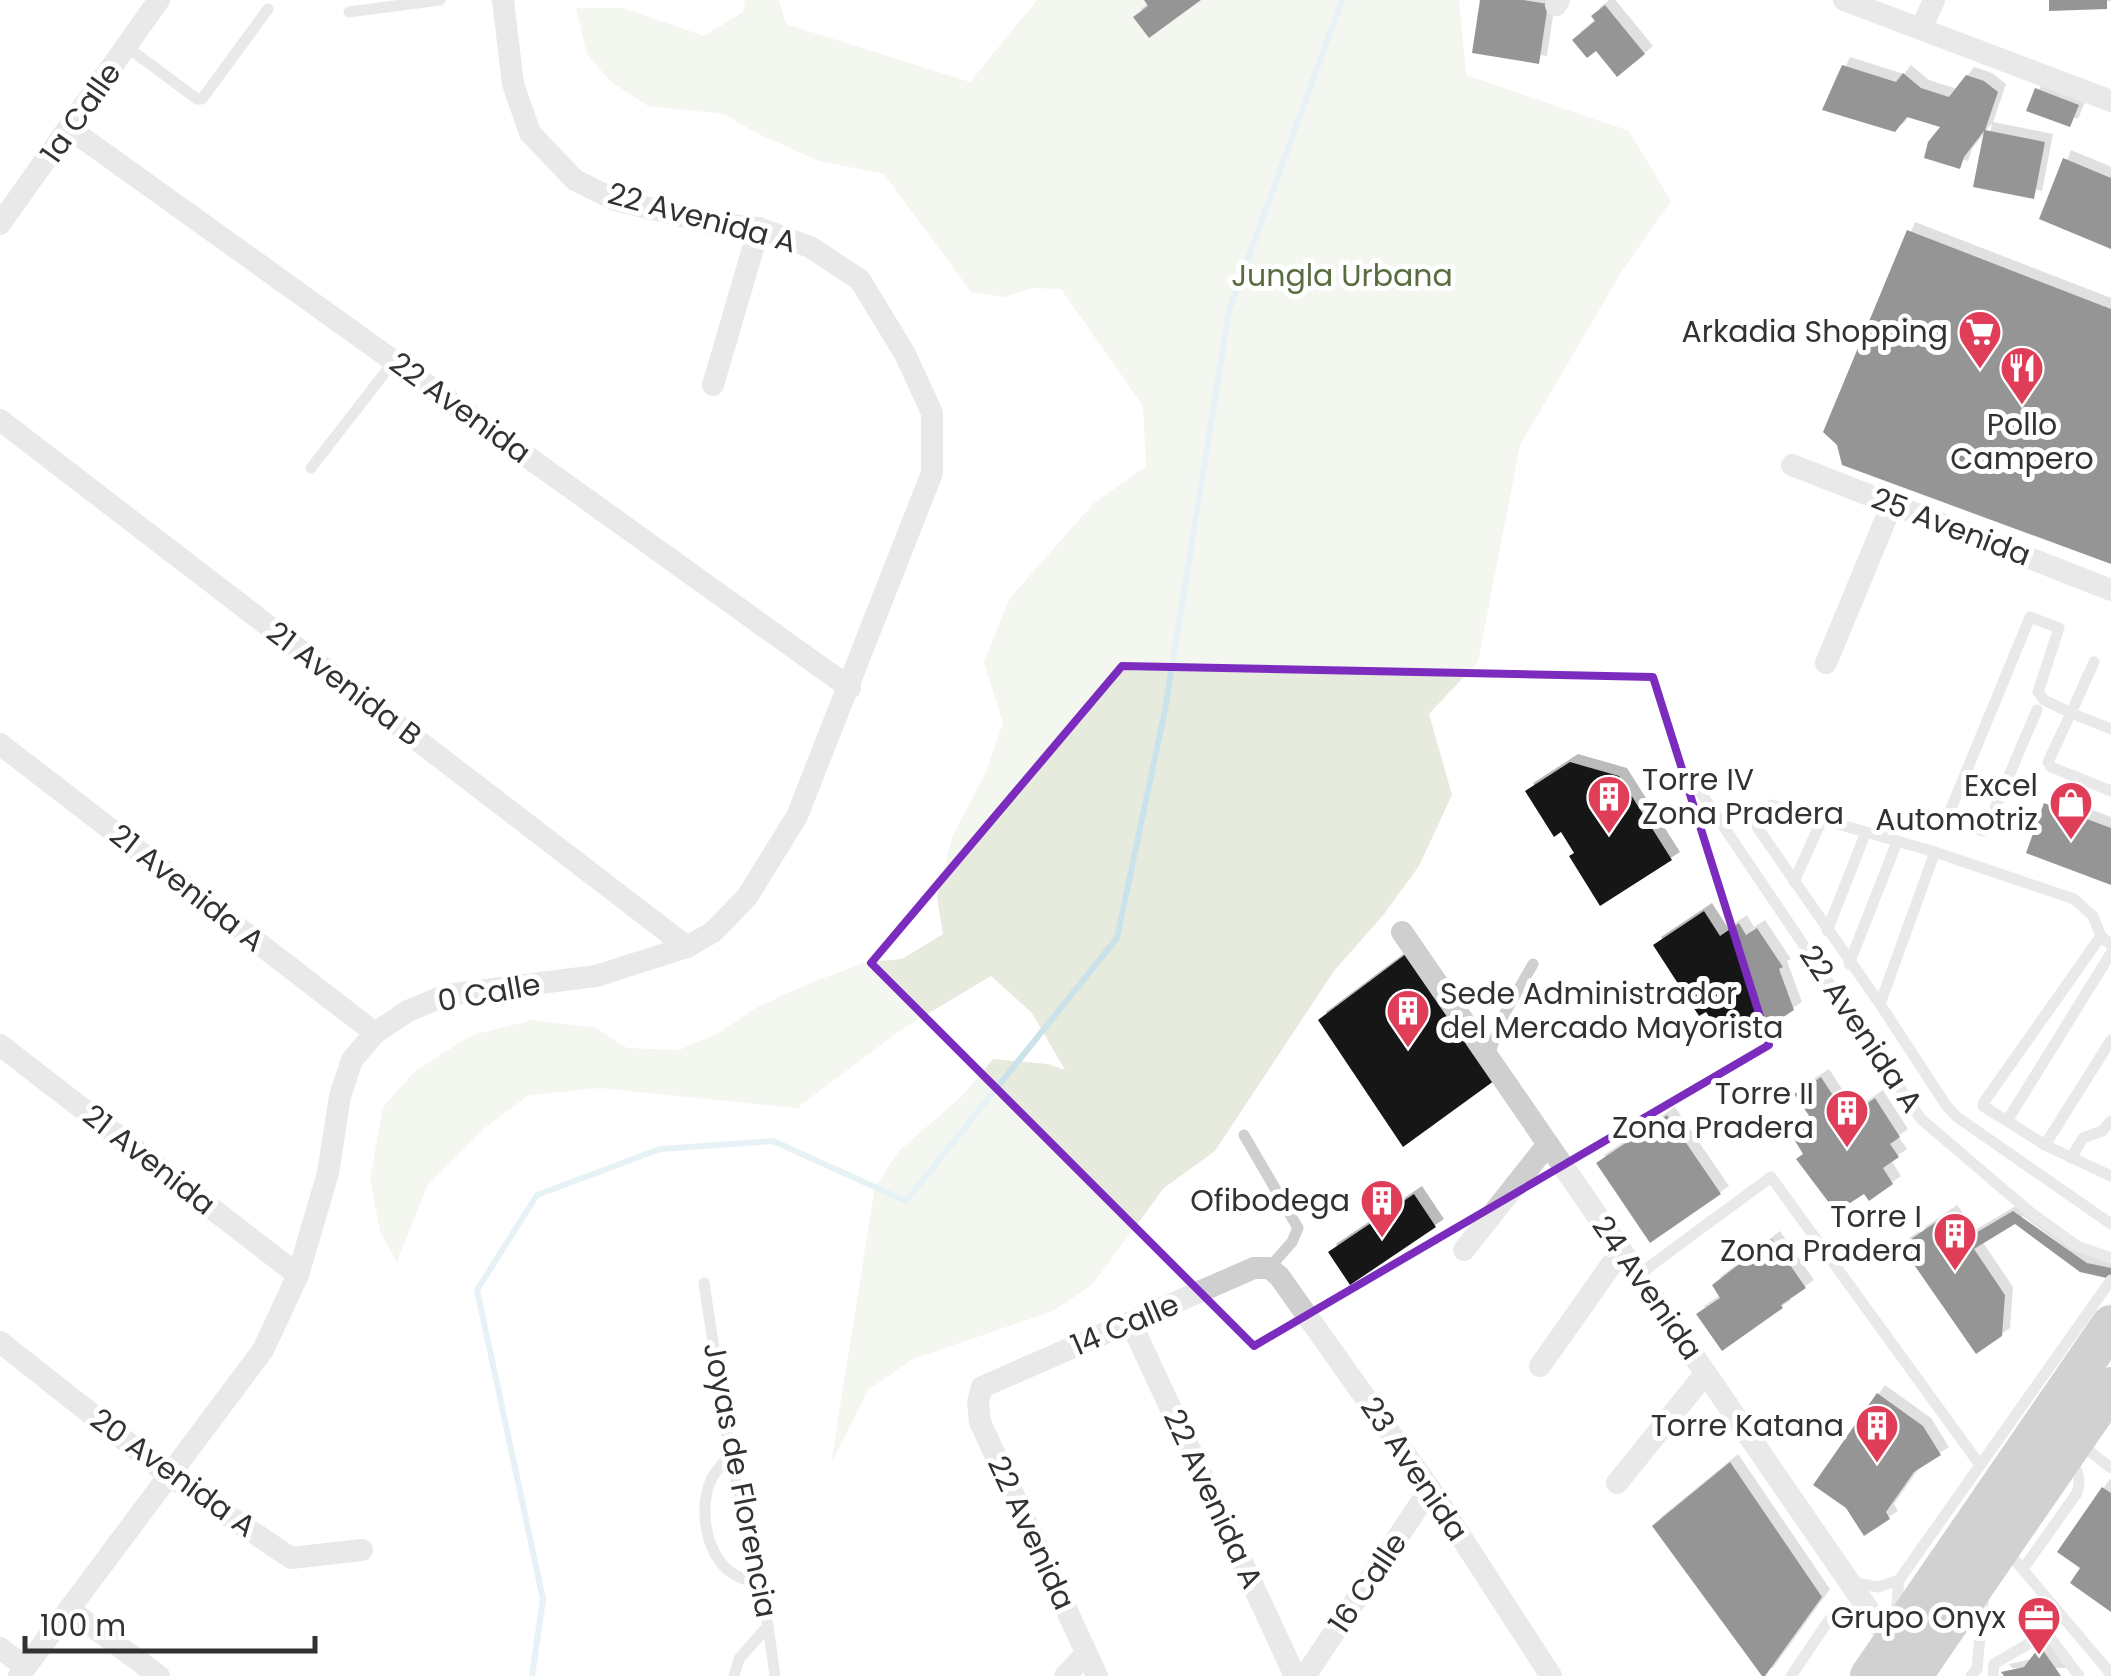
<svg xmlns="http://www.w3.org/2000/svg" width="2111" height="1676" font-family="Poppins,sans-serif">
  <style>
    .green { fill: #e6ebde }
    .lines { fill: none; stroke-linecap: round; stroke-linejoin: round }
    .stream { stroke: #cbe2ea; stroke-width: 6 }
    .building { fill: #191919; filter: url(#shadow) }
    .lane { stroke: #cfcfcf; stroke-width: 11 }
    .street { stroke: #cfcfcf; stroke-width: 22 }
    .highway { stroke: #999; stroke-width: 40 }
    .marked { fill: none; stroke: #7b2cbf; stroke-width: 8; stroke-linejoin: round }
    .labels { text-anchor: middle; stroke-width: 10; stroke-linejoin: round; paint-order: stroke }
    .street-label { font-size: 30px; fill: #323232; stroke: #fff }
    .park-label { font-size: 30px; fill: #596d40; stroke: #fff }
    .poi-label { font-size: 30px; fill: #323232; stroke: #fff; text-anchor: end }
  </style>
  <defs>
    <filter id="shadow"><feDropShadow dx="8" dy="-8" stdDeviation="0" flood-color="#0004"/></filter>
  </defs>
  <rect width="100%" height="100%" fill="#fff"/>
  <path class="green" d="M 745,0 L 779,0 L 786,24 L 970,82 L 1037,0 L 1459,0 L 1466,75 L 1629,131 L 1671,201 L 1622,271 L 1520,445 L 1478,662 L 1429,714 L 1452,795 L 1419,866 L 1384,914 L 1334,971 L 1215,1151 L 1164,1188 L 1092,1285 L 1053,1311 L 913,1359 L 868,1390 L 831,1464 L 875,1187 L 899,1151 L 962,1096 L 993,1059 L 1048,1064 L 1065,1070 L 1032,1013 L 991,976 L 901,1030 L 797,1108 L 600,1088 L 529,1095 L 485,1128 L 427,1186 L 397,1262 L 380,1231 L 370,1179 L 383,1107 L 415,1071 L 472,1035 L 533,1020 L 596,1028 L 627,1048 L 679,1050 L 717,1034 L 759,1006 L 815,981 L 867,962 L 902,959 L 943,934 L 937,897 L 952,837 L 986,772 L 1003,723 L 984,662 L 1010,598 L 1093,504 L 1146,466 L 1143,406 L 1061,289 L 1034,288 L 1004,297 L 971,292 L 884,174 L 819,161 L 758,134 L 724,114 L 648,106 L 611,82 L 587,54 L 576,8 L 623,8 L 704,36 L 743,12 Z"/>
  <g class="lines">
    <path class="stream" d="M 532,1676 L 543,1599 L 477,1290 L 537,1195 L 660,1149 L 773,1141 L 906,1201 L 1117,938 L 1165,710 L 1229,311 L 1342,0"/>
  </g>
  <g class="building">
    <path d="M 1144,0 L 1201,0 L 1149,38 L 1133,17 L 1148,6 Z"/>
    <path d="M 1480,0 L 1523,0 L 1548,4 L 1539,64 L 1472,53 Z"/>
    <path d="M 2049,0 L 2107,0 L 2107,9 L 2049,11 Z"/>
    <path d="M 1605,5 L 1645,54 L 1617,77 L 1596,51 L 1587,58 L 1572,40 L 1595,21 L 1591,16 Z"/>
    <path d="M 1842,65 L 1896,82 L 1903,73 L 1921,88 L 1949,97 L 1966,75 L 1984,81 L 1998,92 L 1985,130 L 2045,142 L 2034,199 L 1973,187 L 1984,131 L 1964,157 L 1960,169 L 1924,158 L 1928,142 L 1940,127 L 1907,117 L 1895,132 L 1822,110 Z"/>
    <path d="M 2035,88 L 2079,105 L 2070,127 L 2026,111 Z"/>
    <path d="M 2063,158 L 2111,178 L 2111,249 L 2039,219 Z"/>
    <path d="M 1907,230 L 2111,309 L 2111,564 L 1842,465 L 1837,445 L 1823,432 Z"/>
    <path d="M 1570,762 L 1619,776 L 1672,860 L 1600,906 L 1569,856 L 1574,853 L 1561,832 L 1554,837 L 1525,791 Z"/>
    <path d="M 2044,803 L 2111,828 L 2111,885 L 2026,853 Z"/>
    <path d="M 1704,911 L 1720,936 L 1739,923 L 1746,935 L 1757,928 L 1783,967 L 1779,969 L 1794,1010 L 1753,1037 L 1740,1017 L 1719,1031 L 1706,1012 L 1699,1016 L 1653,945 Z"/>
    <path d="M 1410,951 L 1498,1078 L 1403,1147 L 1318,1020 Z"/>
    <path d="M 1821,1077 L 1847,1117 L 1875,1098 L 1900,1137 L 1890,1144 L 1899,1157 L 1883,1168 L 1893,1184 L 1869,1201 L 1864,1194 L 1836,1212 L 1796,1159 L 1803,1154 L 1789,1131 L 1810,1117 L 1794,1094 Z"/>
    <path d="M 1667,1115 L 1721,1194 L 1650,1243 L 1596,1163 Z"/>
    <path d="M 1414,1194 L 1436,1227 L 1350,1285 L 1328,1252 Z"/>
    <path d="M 2013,1211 L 2087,1263 L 2111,1268 L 2111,1279 L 2080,1272 L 2015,1224 L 1974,1249 L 2005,1295 L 2002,1336 L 1976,1354 L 1901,1246 L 1949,1213 L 1967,1238 Z"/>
    <path d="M 1772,1239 L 1806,1288 L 1781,1305 L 1783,1308 L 1722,1351 L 1696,1314 L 1720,1298 L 1712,1285 Z"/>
    <path d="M 1877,1393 L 1923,1426 L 1941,1455 L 1914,1472 L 1886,1512 L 1890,1519 L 1864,1536 L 1846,1508 L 1813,1485 Z"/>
    <path d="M 1730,1462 L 1822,1597 L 1765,1676 L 1762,1676 L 1652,1526 Z"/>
    <path d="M 2102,1487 L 2111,1493 L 2111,1612 L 2070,1583 L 2080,1568 L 2057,1552 Z"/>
    <path d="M 2040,1646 L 2061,1676 L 2004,1676 L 2001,1672 L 2024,1667 Z"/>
  </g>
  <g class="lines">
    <g class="lane">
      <path d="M 349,12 L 440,0"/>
      <path d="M 127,47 L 197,99 L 202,99 L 268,9"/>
      <path d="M 311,468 L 394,361"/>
      <path d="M 2037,710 L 1986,829 L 1982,831 L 1952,817 L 1950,811 L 2030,617 L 2059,628 L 2038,692 L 2044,700 L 2071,713 L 2094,662"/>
      <path d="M 2111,729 L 2071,713 L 2048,762 L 2051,767 L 2111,791"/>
      <path d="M 1701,793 L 1921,1119 L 2030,1212 L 2077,1246 L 2111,1258"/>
      <path d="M 1794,882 L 1823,817"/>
      <path d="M 1827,931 L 1866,832"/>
      <path d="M 2101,936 L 2093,916 L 2074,899 L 1935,852 L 1772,805 L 1757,827 L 1880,1004 L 1946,1105 L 1957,1117 L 2111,1224"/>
      <path d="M 2111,953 L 2007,1121 L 2045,1145 L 2111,1176"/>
      <path d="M 1849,964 L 1897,842"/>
      <path d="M 1880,1004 L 1935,852"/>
      <path d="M 1488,1058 L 1502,1018 L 1533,964"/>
      <path d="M 2007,1121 L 1983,1106 L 1984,1102 L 2101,936 L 2111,945"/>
      <path d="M 1244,1135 L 1298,1228 L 1292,1242 L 1269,1268"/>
      <path d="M 2045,1145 L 2111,1040"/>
      <path d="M 2071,1158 L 2083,1138 L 2102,1131 L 2111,1121"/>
      <path d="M 1638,1275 L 1771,1177 L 1980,1465"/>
      <path d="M 704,1283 L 730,1454 L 768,1626 L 775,1676"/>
      <path d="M 2079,1443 L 2111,1468"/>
      <path d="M 730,1454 C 724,1462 715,1471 711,1480 C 699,1508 705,1550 728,1570 C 735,1577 747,1580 757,1584"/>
      <path d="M 2008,1552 L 2111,1674"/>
      <path d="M 2023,1569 L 2077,1493 C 2081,1481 2079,1469 2069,1460"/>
      <path d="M 1850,1582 L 1878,1587 L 1899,1580"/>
      <path d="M 1896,1613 L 1899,1580 L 2111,1280"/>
      <path d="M 734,1676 L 739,1659 L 768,1626"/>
      <path d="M 1791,1676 L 1829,1620"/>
      <path d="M 1971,1676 L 1977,1669 L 1984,1593"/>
      <path d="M 1993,1676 L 1994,1664 L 2038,1638 L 2052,1640 L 2079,1676"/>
    </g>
    <g class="street">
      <path d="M 1844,0 L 2111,101"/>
      <path d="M 1556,5 L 1559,0"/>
      <path d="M 1921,29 L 1934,0"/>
      <path d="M 70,129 L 850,688"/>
      <path d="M 0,224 L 159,0"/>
      <path d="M 713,385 L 759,228"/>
      <path d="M 0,420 L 687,947"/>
      <path d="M 1792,465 L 2111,590"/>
      <path d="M 1826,663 L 1892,504"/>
      <path d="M 0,744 L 375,1033"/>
      <path d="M 1402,932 L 1892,1644"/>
      <path d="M 0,1045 L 298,1275"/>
      <path d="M 1464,1250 L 1548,1144"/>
      <path d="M 1131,1323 L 1295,1676"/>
      <path d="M 0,1342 L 170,1476 L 291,1558 L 362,1550"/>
      <path d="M 1540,1366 L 1621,1251"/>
      <path d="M 1617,1483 L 1705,1374"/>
      <path d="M 69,1609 L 159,1676"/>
      <path d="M 0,1648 L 25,1667"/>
      <path d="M 19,1676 L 263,1350 L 298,1275 L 328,1173 L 340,1096 L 352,1060 L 375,1033 L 408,1011 L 446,995 L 596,976 L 687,947 L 713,932 L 747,897 L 797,816 L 932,473 L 932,413 L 905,354 L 860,280 L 810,247 L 759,228 L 711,223 L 615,200 L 575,180 L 530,133 L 513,84 L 503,0"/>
      <path d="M 1065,1676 L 1086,1654"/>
      <path d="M 1097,1676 L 980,1422 L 978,1402 L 982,1387 L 1254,1268 L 1269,1268 L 1279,1276 L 1430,1489 L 1551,1676"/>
      <path d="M 1305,1676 L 1430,1489"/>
    </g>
    <g class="highway">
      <path d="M 1870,1676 L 2111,1325"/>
      <path d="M 1912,1676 L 2111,1387"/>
    </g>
  </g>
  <path d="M0 0H2111V1676H0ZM 1122,666 L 1653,677 L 1769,1045 L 1254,1346 L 871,963 Z" fill="#fff" fill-opacity=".55" fill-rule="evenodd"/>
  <path class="marked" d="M 1122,666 L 1653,677 L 1769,1045 L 1254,1346 L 871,963 Z"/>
  <defs>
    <symbol id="supermarket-pin" viewBox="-11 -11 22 30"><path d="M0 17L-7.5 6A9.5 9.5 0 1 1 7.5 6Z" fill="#e03d58" stroke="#fff"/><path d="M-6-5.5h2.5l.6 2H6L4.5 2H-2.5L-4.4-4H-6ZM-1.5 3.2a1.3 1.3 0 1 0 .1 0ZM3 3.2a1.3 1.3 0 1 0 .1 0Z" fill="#fff"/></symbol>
    <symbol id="restaurant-pin" viewBox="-11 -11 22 30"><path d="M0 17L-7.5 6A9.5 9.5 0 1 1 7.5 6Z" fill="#e03d58" stroke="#fff"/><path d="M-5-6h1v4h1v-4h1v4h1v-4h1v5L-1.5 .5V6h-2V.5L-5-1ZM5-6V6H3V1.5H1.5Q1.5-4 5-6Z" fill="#fff"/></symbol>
    <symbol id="building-pin" viewBox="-11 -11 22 30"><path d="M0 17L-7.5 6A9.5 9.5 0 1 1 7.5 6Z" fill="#e03d58" stroke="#fff"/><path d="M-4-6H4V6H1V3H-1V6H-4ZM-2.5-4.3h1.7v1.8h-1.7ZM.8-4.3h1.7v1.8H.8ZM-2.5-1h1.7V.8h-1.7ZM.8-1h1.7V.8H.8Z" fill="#fff"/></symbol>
    <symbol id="shop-pin" viewBox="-11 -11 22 30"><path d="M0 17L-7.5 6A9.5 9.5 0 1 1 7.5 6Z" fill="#e03d58" stroke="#fff"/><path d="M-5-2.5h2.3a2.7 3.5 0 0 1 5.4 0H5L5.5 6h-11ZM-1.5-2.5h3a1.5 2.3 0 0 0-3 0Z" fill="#fff"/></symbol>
    <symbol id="office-pin" viewBox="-11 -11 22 30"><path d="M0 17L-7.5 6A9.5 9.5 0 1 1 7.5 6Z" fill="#e03d58" stroke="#fff"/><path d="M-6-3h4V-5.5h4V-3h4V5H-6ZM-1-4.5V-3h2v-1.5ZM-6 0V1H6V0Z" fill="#fff"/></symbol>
  </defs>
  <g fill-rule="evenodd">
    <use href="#supermarket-pin" x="1955" y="307" width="50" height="68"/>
    <use href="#restaurant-pin" x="1997" y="343" width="50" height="68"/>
    <use href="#building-pin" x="1584" y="772" width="50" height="68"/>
    <use href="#shop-pin" x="2046" y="778" width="50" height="68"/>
    <use href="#building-pin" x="1383" y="986" width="50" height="68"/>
    <use href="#building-pin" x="1822" y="1086" width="50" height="68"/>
    <use href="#building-pin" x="1357" y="1176" width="50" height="68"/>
    <use href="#building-pin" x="1930" y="1209" width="50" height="68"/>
    <use href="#building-pin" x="1852" y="1401" width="50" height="68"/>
    <use href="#office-pin" x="2014" y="1593" width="50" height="68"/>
  </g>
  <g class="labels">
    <g class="street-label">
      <text transform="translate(81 113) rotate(-55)" y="10">1a Calle</text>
      <text transform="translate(702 218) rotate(15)" y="10">22 Avenida A</text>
      <text transform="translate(460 408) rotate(36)" y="10">22 Avenida</text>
      <text transform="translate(1951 527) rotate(21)" y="10">25 Avenida</text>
      <text transform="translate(344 684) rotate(37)" y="10">21 Avenida B</text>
      <text transform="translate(187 888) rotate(38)" y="10">21 Avenida A</text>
      <text transform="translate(489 993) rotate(-10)" y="10">0 Calle</text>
      <text transform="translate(1861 1029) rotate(56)" y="10">22 Avenida A</text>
      <text transform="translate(149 1160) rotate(38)" y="10">21 Avenida</text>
      <text transform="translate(1647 1288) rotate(55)" y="10">24 Avenida</text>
      <text transform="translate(1125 1325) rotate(-23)" y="10">14 Calle</text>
      <text transform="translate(1414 1469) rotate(56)" y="10">23 Avenida</text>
      <text transform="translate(173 1473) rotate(36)" y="10">20 Avenida A</text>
      <text transform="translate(740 1480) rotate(79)" y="10">Joyas de Florencia</text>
      <text transform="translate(1213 1499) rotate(65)" y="10">22 Avenida A</text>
      <text transform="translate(1031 1533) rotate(65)" y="10">22 Avenida</text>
      <text transform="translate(1368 1583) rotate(-56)" y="10">16 Calle</text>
    </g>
    <g class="park-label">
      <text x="1342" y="286">Jungla Urbana</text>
    </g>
    <g class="poi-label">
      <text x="1948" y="342">Arkadia Shopping</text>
      <text x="2022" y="435" text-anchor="middle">Pollo<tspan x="2022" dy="34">Campero</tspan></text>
      <text x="1642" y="790" text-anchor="start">Torre IV<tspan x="1642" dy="34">Zona Pradera</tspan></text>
      <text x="2038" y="796">Excel<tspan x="2038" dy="34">Automotriz</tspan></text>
      <text x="1440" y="1004" text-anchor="start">Sede Administrador<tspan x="1440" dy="34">del Mercado Mayorista</tspan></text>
      <text x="1814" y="1104">Torre II<tspan x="1814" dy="34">Zona Pradera</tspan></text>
      <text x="1350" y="1211">Ofibodega</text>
      <text x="1922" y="1227">Torre I<tspan x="1922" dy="34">Zona Pradera</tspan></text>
      <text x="1844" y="1436">Torre Katana</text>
      <text x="2006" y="1628">Grupo Onyx</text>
    </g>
  </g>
  <path d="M25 1636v15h290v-15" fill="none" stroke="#323232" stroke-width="5"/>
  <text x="40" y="1636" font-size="30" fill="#323232" stroke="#ffffff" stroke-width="8" paint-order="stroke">100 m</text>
</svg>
